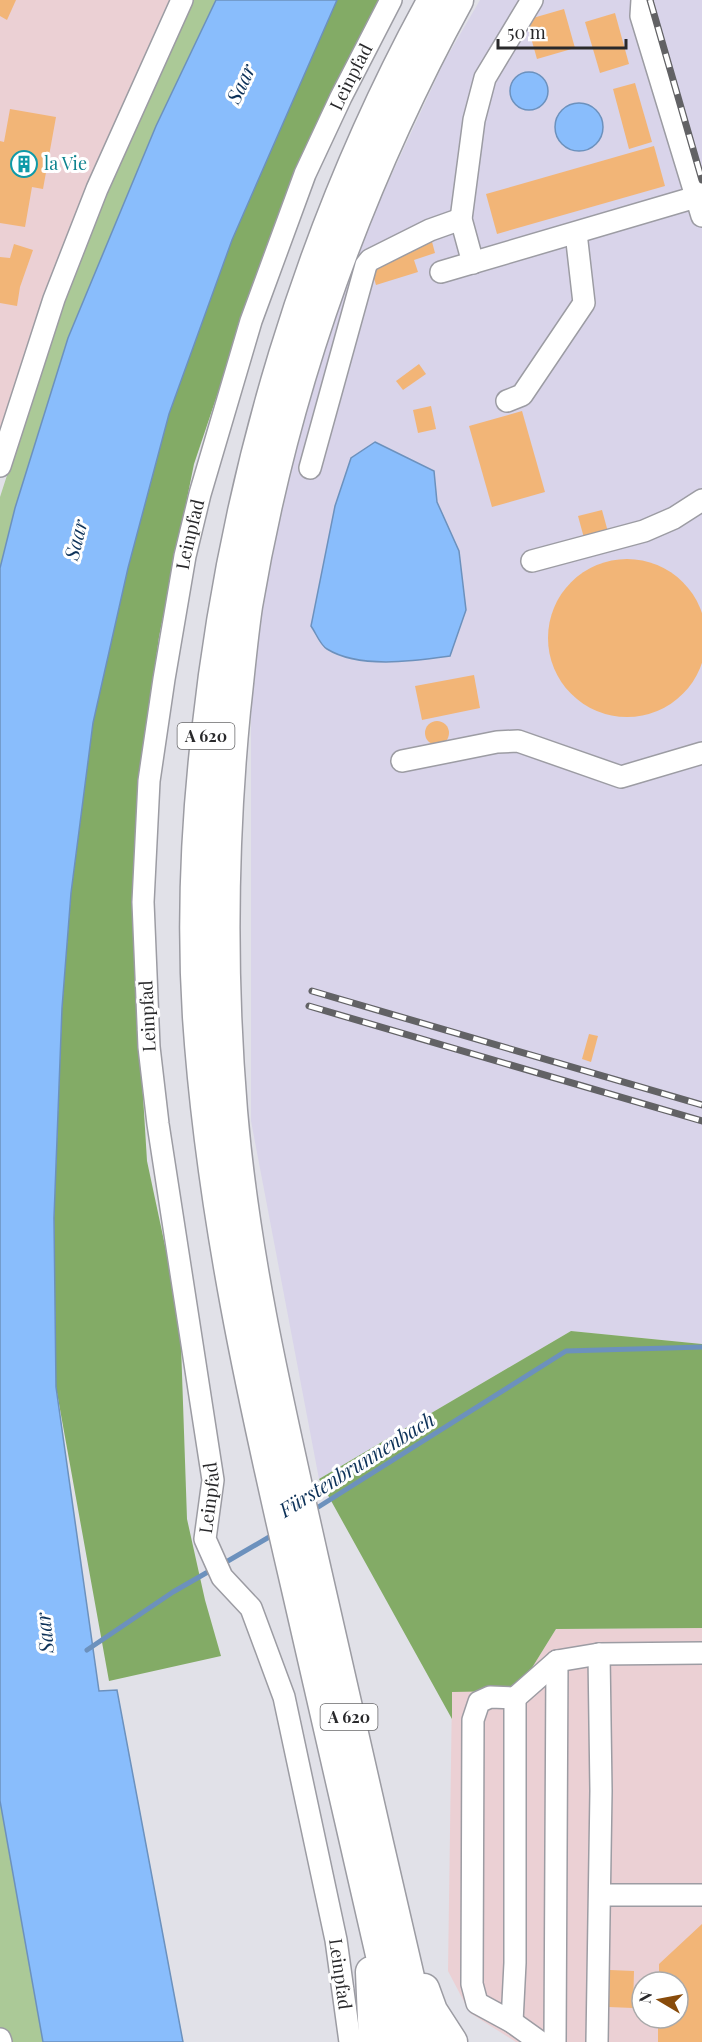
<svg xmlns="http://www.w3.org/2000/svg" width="702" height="2042" font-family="'Playfair Display',serif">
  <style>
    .commercial { fill: #ebd0d4; fill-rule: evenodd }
    .industrial { fill: #d9d4ea }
    .green { fill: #abc997 }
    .forest { fill: #83ab66 }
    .water { fill: #89bdfc; stroke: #6c91bd; stroke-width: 1.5 }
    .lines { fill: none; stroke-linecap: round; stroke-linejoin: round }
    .stream { stroke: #6c91bd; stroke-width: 5 }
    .building { fill: #f2b577 }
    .minor-casing { stroke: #9c9ca3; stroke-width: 24 }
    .highway-casing { stroke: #9c9ca3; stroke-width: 33 }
    .minor { stroke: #fff; stroke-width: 21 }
    .highway { stroke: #fff; stroke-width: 30 }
    .rail-casing { stroke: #626265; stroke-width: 7 }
    .rail { stroke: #fff; stroke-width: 4.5; stroke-dasharray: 14; stroke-linecap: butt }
    .labels { text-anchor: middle; stroke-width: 6; stroke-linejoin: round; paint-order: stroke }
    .shield { fill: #fff; stroke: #69696b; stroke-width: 1.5 }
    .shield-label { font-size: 16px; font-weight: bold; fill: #29292b }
    .street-label { font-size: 18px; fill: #29292b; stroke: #fff }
    .culture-label { font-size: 18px; fill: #0d838f; stroke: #fff; text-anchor: start }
    .water-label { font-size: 20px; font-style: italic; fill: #0c3158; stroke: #fff }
  </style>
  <rect width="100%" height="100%" fill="#e1e1e8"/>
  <g class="commercial">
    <path d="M 0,0 L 169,0 L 125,100 L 45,295 L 0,432 Z"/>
    <path d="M 702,1628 L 702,2042 L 516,2042 L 470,2013 L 448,1971 L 452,1692 L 530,1671 L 556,1629 ZM 642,1982 L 678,1982 L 678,2018 L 642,2018 Z"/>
  </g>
  <path class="industrial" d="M 480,0 L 702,0 L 702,1344 L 571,1331 L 319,1479 L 251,1121 L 251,667 L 282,508 L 318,358 L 378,204 L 444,62 Z"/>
  <g class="green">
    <path d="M 192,0 L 216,0 L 156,126 L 68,338 L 15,508 L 0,568 L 0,497 L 63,302 L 106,193 Z"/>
    <path d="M 0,1801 L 43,2042 L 0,2042 Z"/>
  </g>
  <g class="forest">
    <path d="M 337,0 L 384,0 L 243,318 L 194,464 L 159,637 L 137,795 L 133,933 L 147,1161 L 180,1316 L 187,1519 L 205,1600 L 221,1656 L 109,1681 L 56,1387 L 54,1218 L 62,1008 L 71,893 L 93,723 L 128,568 L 169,414 L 232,240 Z"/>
    <path d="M 571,1331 L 702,1344 L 702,1628 L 556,1629 L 530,1671 L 505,1691 L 452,1692 L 452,1719 L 319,1479 Z"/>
  </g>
  <g class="water">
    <path d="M 216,0 L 337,0 L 232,240 L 169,414 L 128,568 L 93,723 L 71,893 L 62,1008 L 54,1218 L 56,1387 L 99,1691 L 117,1690 L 183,2042 L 43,2042 L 0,1801 L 0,568 L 15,508 L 68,338 L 156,126 Z"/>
    <circle cx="529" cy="91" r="19"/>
    <circle cx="579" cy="127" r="24"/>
    <path d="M 375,442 L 434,471 L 437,502 L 459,551 L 466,610 L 450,656 C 414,661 359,669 327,649 C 320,645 316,633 311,626 L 335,506 L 351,458 Z"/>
  </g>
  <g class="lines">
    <g class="stream">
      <path d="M 312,1511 L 566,1351 L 702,1347"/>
      <path d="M 221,1565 L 276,1533"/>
      <path d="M 87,1650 L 173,1592 L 213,1569"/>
    </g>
  </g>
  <g class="building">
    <path d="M 0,0 L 16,0 L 7,20 L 0,16 Z"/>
    <path d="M 564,9 L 575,48 L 537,59 L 526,20 Z"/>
    <path d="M 615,13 L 629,64 L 600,73 L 585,22 Z"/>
    <path d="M 635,83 L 652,142 L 629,149 L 613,89 Z"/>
    <path d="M 10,109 L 56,117 L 43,189 L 32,187 L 25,227 L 0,223 L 0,141 L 4,142 Z"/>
    <path d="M 654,146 L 665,186 L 497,234 L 486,194 Z"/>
    <path d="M 431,238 L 435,253 L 414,260 L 418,272 L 376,285 L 370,265 L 411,252 L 409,245 Z"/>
    <path d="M 14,244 L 33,250 L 20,287 L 17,306 L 0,303 L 0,257 L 10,258 Z"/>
    <path d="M 419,364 L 426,374 L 403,390 L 396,381 Z"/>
    <path d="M 431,406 L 436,429 L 418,433 L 413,410 Z"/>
    <path d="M 522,411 L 545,492 L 492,507 L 469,426 Z"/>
    <path d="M 602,510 L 608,532 L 584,538 L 578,516 Z"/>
    <circle cx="627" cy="638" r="79"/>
    <path d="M 474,675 L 480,708 L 422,720 L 415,686 Z"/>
    <circle cx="437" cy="733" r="12"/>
    <path d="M 589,1034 L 598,1036 L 591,1062 L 582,1059 Z"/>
    <path d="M 702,1924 L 702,2042 L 658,2042 L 658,2018 L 678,2018 L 678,1982 L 659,1982 L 659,1964 Z"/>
    <path d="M 610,1970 L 634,1971 L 633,2008 L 609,2007 Z"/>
  </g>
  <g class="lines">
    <defs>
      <g id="minor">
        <path d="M 642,0 L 641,16 L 702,216"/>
        <path d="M 473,263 L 461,219 L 474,120 L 485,78 L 532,0"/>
        <path d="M 441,272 L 696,197"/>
        <path d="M 507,401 L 522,395 L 584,303 L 576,233"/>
        <path d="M 0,466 L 54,299 L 97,189 L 182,0"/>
        <path d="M 310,468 L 366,265 L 370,260 L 430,230 L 461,219"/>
        <path d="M 532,561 L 644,531 L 674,518 L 702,500"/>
        <path d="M 402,761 L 497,742 L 518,741 L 621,777 L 702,753"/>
        <path d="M 600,1895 L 702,1895"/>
        <path d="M 512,2022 L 515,1963 L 515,1698"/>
        <path d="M 0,2039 L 1,2042"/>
        <path id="s1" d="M 350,2042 L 336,1940 L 284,1697 L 251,1608 L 222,1577 L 205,1539 L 213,1480 L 158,1124 L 149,1047 L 143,902 L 149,781 L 164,679 L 185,556 L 200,494 L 251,321 L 305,174 L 341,97 L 391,0"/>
        <path d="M 540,2042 L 512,2022 L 477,2003 L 472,1984 L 473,1720 L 479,1702 L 490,1697 L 515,1698 L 557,1661 L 599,1654 L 702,1653"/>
        <path d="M 555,2042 L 557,1661"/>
        <path d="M 597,2042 L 601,1791 L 599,1654"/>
      </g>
      <g id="highway">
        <path d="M 371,1972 L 374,2042"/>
        <path d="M 424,1989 L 432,2011 L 452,2042"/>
        <path d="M 401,2042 C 366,1891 332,1740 297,1589 C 253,1400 211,1211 198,1017 C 192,922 196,827 207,732 C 235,477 309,226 433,0"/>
        <path d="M 424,2042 C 386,1881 350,1719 313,1558 C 280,1410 245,1263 232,1111 C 221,978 222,844 235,711 C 239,676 242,640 247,606 C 283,393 355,189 458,0"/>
      </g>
    </defs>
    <use href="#minor" class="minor-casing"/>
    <use href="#highway" class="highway-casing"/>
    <use href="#minor" class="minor"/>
    <use href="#highway" class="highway"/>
    <defs>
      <g id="rail">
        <path d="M 650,0 L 702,180"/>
        <path d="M 312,991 L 702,1105"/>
        <path d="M 309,1006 L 702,1121"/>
      </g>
    </defs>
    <use href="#rail" class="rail-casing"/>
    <use href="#rail" class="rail"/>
  </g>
  <defs>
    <symbol id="building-ring" viewBox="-11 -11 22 22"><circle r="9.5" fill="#fff" stroke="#0f9aa8" stroke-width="1.5"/><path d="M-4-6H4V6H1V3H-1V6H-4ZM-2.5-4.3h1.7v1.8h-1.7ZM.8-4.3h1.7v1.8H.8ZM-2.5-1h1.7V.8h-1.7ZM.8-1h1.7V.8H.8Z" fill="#0f9aa8"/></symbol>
  </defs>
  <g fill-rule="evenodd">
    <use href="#building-ring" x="9" y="149" width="30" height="30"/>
  </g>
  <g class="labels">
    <g class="shield">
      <rect x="177.5" y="723" width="57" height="26" rx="4.5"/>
      <rect x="320.5" y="1704" width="57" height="26" rx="4.5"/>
    </g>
    <g class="shield-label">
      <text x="206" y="742">A 620</text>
      <text x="349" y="1723">A 620</text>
    </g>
    <g class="street-label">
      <text dy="6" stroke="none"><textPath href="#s1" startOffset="2030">Leinpfad</textPath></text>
      <text dy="6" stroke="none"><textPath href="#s1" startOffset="1544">Leinpfad</textPath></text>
      <text transform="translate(148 1016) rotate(-93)" y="6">Leinpfad</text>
      <text dy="6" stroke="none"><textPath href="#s1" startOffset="572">Leinpfad</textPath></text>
      <text transform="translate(340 1974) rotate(82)" y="6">Leinpfad</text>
    </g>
    <g class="culture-label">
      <text x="44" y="170">la Vie</text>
    </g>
    <g class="water-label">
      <text transform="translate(241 84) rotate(-65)" y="7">Saar</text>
      <text transform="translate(76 540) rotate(-76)" y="7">Saar</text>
      <text transform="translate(357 1465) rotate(-32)" y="7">Fürstenbrunnenbach</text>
      <text transform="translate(45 1633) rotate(-96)" y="7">Saar</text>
    </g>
  </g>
  <g transform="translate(660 2000) rotate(280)"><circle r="28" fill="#ffffff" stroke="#a9a9aa" stroke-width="1.5"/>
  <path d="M0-4.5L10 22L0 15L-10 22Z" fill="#884b0a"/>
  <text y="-9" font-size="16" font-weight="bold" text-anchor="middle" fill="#29292b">N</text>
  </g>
  <path d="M498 39v9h128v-9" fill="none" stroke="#29292b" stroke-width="3"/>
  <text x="507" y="39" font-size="18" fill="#29292b" stroke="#ffffff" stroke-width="4.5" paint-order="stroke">50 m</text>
</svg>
